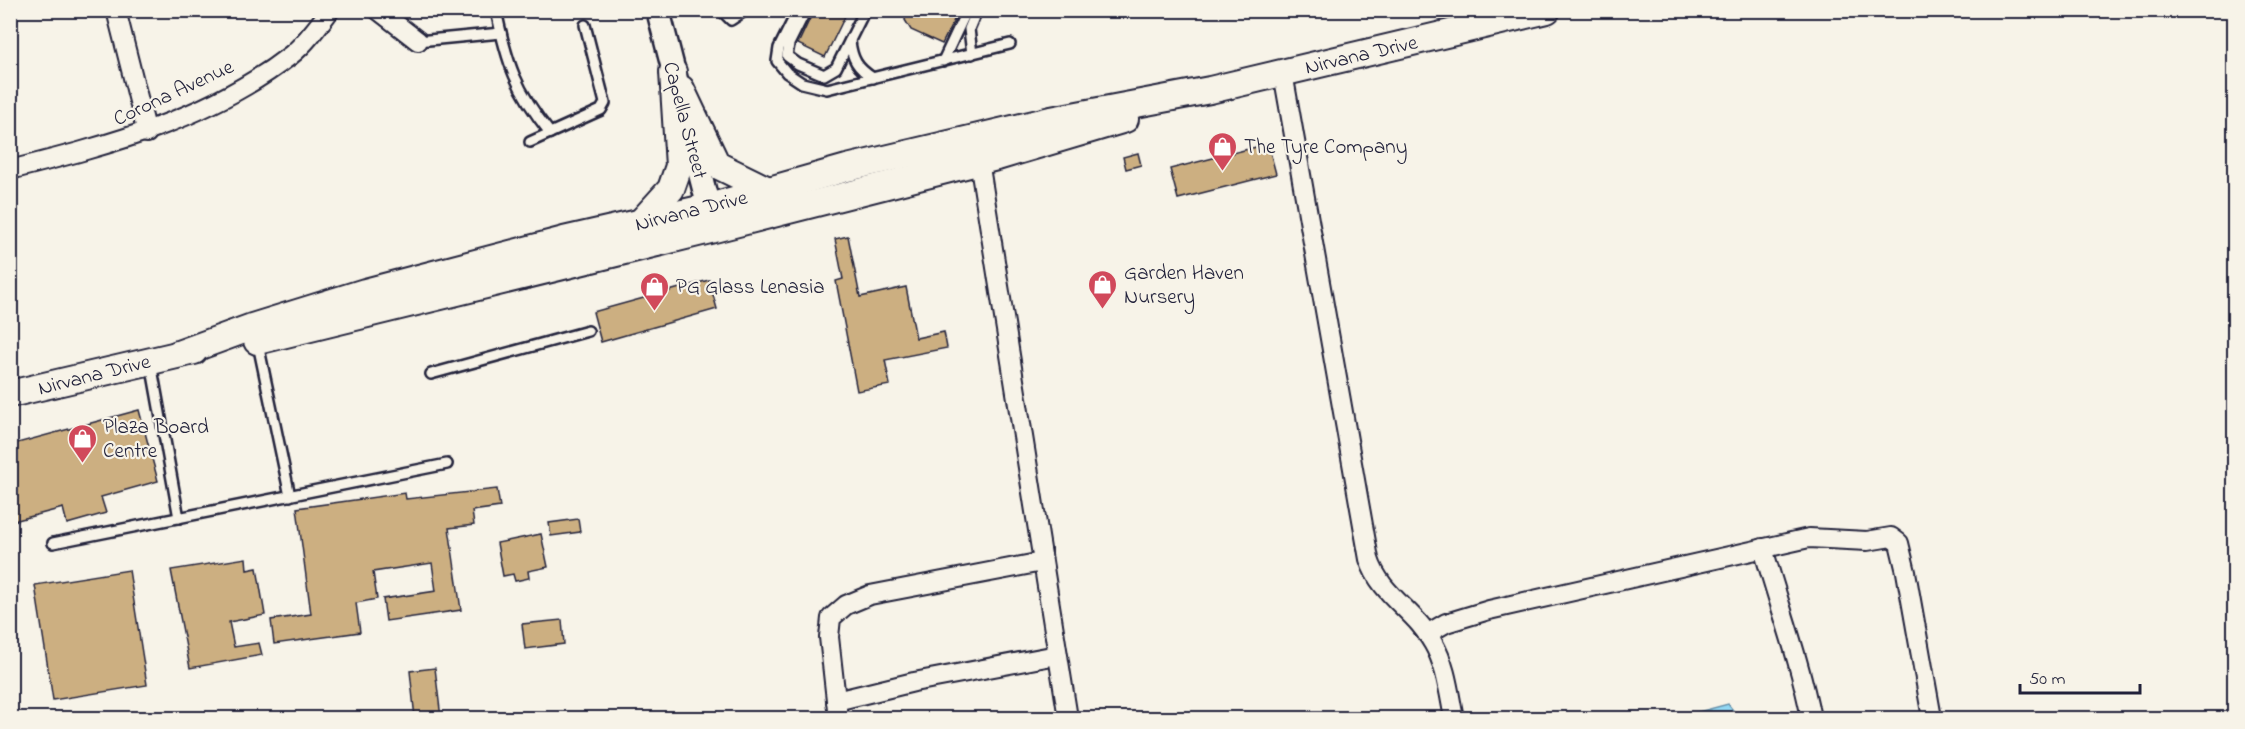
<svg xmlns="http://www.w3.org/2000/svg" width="2245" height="729" font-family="'Indie Flower',sans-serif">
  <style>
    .water { fill: url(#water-ripples); stroke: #658fa9; stroke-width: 1.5 }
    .building { fill: #ccaf81; stroke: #22223b; stroke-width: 1.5 }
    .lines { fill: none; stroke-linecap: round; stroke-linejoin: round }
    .service-casing { stroke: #22223b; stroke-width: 14 }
    .minor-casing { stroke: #22223b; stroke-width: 22 }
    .tertiary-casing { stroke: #22223b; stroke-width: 27 }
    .secondary-casing { stroke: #22223b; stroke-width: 30 }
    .service { stroke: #f7f3e8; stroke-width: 9 }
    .minor { stroke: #f7f3e8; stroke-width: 18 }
    .tertiary { stroke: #f7f3e8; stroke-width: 22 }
    .secondary { stroke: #f7f3e8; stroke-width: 26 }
    .labels { text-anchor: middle; stroke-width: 4.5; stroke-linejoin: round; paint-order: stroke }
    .street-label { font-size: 21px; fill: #22223b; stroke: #f7f3e8 }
    .poi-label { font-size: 21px; fill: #22223b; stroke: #f7f3e8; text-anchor: start }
  </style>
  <defs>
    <pattern id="water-ripples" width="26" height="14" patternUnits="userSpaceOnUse" patternTransform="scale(1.5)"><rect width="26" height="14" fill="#91d7f3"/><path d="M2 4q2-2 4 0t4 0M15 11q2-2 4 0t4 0" fill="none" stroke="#7db8d1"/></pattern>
  </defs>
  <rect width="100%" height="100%" fill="#f7f3e8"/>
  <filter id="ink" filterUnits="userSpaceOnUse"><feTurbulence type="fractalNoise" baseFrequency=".0167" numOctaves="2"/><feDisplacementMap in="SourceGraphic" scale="12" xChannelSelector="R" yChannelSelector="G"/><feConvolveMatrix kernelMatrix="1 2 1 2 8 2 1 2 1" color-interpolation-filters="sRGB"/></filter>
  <g filter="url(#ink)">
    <path class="water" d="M 1728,704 L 1739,718 L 1616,718 L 1619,715 L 1676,718 Z"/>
    <g class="building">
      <path d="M 814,10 L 848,10 L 825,57 L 798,44 Z"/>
      <path d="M 907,10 L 959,10 L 942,44 L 911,30 L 905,20 Z"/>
      <path d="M 1268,144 L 1276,174 L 1178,199 L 1170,169 Z"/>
      <path d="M 1138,153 L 1141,165 L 1126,169 L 1123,157 Z"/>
      <path d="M 848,236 L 860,297 L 906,287 L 916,338 L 944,332 L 947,348 L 885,360 L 890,385 L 857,391 L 836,281 L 843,279 L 835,239 Z"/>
      <path d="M 709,280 L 717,309 L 601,342 L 593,312 Z"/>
      <path d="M 139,410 L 158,481 L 101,497 L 106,513 L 67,524 L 63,508 L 10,522 L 10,445 Z"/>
      <path d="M 497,489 L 500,507 L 472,511 L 474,525 L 449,528 L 461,610 L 386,621 L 383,599 L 436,591 L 432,563 L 373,572 L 377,599 L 356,603 L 360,632 L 274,644 L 271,620 L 311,614 L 297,508 L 405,493 L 406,499 Z"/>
      <path d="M 578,519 L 580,532 L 551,536 L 549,523 Z"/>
      <path d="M 541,534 L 548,567 L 528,571 L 529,578 L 515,581 L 513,574 L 503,576 L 497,543 Z"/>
      <path d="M 246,558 L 247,570 L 257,568 L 265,615 L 229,622 L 234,647 L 259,643 L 262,655 L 190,668 L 171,570 Z"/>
      <path d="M 129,570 L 147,685 L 53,700 L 35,585 Z"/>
      <path d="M 562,620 L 564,644 L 525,649 L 522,624 Z"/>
      <path d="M 435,668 L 441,718 L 415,718 L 410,671 Z"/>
    </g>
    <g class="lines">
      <defs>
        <g id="service">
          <path d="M 496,10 C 507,64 516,90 550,133"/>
          <path d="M 721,10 L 731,20 L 746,10"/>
          <path d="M 798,10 L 779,48 L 777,61 L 787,73 L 802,83 L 827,89 L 1010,44"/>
          <path d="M 806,10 L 789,44 L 787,56 L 798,64 L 824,75 L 836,68 L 865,10"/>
          <path d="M 418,41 L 501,33"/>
          <path d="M 850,41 C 852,59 857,68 873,78"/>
          <path d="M 972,54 L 969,29 L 977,10"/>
          <path d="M 943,61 L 967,10"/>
          <path d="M 530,142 L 601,110 L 605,103 L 585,25"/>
          <path d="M 258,344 L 290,496"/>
          <path d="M 151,363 L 179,518"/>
          <path d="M 431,374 L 588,331"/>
          <path d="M 53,543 L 447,464"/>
        </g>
        <g id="minor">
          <path d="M 116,10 L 147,133"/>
          <path d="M 378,10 L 418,41"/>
          <path d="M 1283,73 L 1369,559 C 1380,595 1416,611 1433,643 C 1446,665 1449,693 1454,718"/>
          <path d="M 979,161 L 1068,718"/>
          <path d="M 10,170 C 109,145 209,119 291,55 C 306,43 318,26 330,10"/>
          <path d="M 1763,548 C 1779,605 1800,661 1811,718"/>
          <path d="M 1427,634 L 1446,623 L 1489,610 L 1809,538 L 1867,541 L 1891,537 L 1899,543 L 1906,572 L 1932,718"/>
          <path d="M 836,701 L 914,682 L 1057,655"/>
          <path d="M 838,718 L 829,637 L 831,618 L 846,605 L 870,595 L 1042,562"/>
        </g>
        <path id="tertiary" d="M 658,10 L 713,224"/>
        <g id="secondary">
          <path d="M 681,89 L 717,165 L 768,190"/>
          <path d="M 641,222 L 671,189 L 679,166 L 673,72"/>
          <path d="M 257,341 L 714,229 L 997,157 L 1125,119"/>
          <path d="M 178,354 L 252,327 L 365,292 L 564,240 L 709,207 L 847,168 L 1051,120 L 1210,90 L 1547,10"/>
          <path d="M 10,394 L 194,351"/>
        </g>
      </defs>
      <use href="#service" class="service-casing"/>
      <use href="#minor" class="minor-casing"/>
      <use href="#tertiary" class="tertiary-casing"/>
      <use href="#secondary" class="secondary-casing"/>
      <use href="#service" class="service"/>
      <use href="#minor" class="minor"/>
      <use href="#tertiary" class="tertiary"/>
      <use href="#secondary" class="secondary"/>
    </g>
  </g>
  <defs>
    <symbol id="shop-pin" viewBox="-11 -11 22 30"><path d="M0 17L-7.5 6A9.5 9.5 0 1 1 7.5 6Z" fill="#d1495b" stroke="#f7f3e8"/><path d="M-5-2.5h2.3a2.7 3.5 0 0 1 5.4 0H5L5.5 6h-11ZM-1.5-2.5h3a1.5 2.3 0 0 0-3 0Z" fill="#fff"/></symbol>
  </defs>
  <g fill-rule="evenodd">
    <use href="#shop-pin" x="1206" y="130" width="33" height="45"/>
    <use href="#shop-pin" x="1086" y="268" width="33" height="45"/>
    <use href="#shop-pin" x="638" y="270" width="33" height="45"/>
    <use href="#shop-pin" x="66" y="422" width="33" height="45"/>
  </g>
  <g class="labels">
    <g class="street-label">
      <text transform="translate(1361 54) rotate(-13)" y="7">Nirvana Drive</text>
      <text transform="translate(173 92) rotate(-25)" y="7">Corona Avenue</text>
      <text transform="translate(686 120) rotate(75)" y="7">Capella Street</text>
      <text transform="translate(691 210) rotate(-14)" y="7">Nirvana Drive</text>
      <text transform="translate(94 374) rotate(-14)" y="7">Nirvana Drive</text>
    </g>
    <g class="poi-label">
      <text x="1244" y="153">The Tyre Company</text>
      <text x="1124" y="279">Garden Haven<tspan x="1124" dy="24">Nursery</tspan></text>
      <text x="676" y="293">PG Glass Lenasia</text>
      <text x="103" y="433">Plaza Board<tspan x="103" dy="24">Centre</tspan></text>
    </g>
  </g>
  <rect width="2245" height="729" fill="none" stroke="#f7f3e8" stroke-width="36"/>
  <rect x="18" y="18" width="2209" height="693" fill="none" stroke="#22223b" stroke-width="2" filter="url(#ink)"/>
  <path d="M2020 684v9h120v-9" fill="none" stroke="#22223b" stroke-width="3"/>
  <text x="2029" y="684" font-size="18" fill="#22223b" stroke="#f7f3e8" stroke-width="4.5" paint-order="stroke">50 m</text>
</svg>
